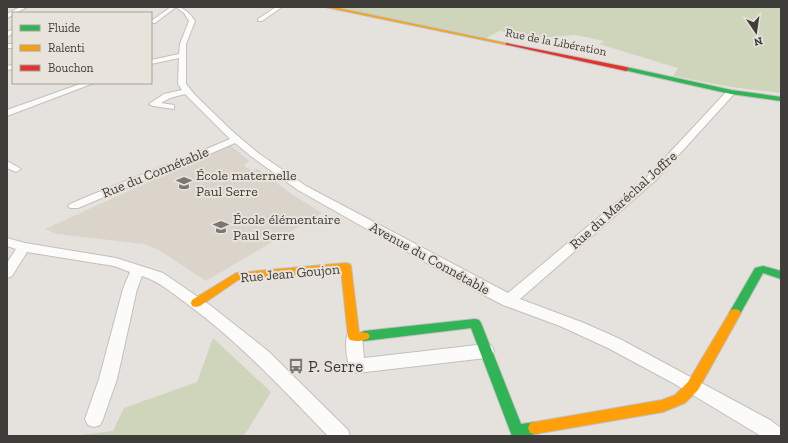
<svg xmlns="http://www.w3.org/2000/svg" width="788" height="443" font-family="'Zilla Slab',serif">
  <style>
    .built { fill: #dad4cb }
    .green { fill: #cfd5bb }
    .lines { fill: none; stroke-linecap: round; stroke-linejoin: round }
    .street-casing { stroke: #c2c0bc; stroke-width: 2 }
    .fast-casing { stroke: #c2c0bc; stroke-width: 2 }
    .slow-casing { stroke: #c2c0bc; stroke-width: 2 }
    .jam-casing { stroke: #c2c0bc; stroke-width: 2 }
    .street { fill: #fbfbfa; fill-rule: evenodd }
    .fast { fill: #30b455; fill-rule: evenodd }
    .slow { fill: #ff9f0a; fill-rule: evenodd }
    .jam { fill: #e5322d; fill-rule: evenodd }
    .labels { text-anchor: middle; stroke-width: 4; stroke-linejoin: round; paint-order: stroke }
    .far-street-label { font-size: 12px; fill: #3f3d39; stroke: #e8e3db }
    .street-label { font-size: 14px; fill: #3f3d39; stroke: #e8e3db }
    .poi-label { font-size: 14px; fill: #3f3d39; stroke: #e8e3db; text-anchor: start }
    .near-poi-label { font-size: 17px; fill: #3f3d39; stroke: #e8e3db; text-anchor: start }
  </style>
  <rect width="100%" height="100%" fill="#e5e2de"/>
  <path class="built" d="M 230,145 L 249,161 L 244,166 L 251,170 L 258,169 L 293,195 L 322,213 L 206,281 L 159,250 L 144,244 L 57,234 L 45,229 Z"/>
  <g class="green">
    <path d="M 338,7 L 781,7 L 781,93 L 731,87 L 673,76 L 678,68 L 599,44 L 604,41 L 576,35 L 539,38 L 500,31 L 484,39 Z"/>
    <path d="M 213,338 L 271,392 L 244,436 L 71,436 L 113,431 L 124,408 L 197,382 Z"/>
  </g>
  <g class="lines">
    <defs>
      <g id="street">
        <path d="M 20,7 L 27,7 L 7,18 L 7,14 Z"/>
        <path d="M 171,7 C 184,7 187,10 195,21 L 186,44 L 186,84 L 195,95 L 232,131 L 258,153 L 306,186 L 508,293 L 647,177 L 728,90 L 734,90 L 734,94 L 655,181 L 520,299 L 584,323 L 620,339 L 770,420 L 781,428 L 781,436 L 761,436 L 673,383 L 608,348 L 560,326 L 503,305 L 480,293 L 298,190 L 252,157 L 235,143 C 183,166 130,186 78,208 L 70,208 L 68,206 L 70,204 C 123,181 177,162 230,139 L 185,94 L 170,98 L 161,103 L 174,105 L 174,109 L 153,106 L 149,104 L 164,94 L 182,90 L 178,84 L 179,58 L 151,64 L 151,60 L 179,54 L 180,44 L 189,21 L 184,13 L 176,7 L 155,23 L 151,23 L 151,21 Z"/>
        <path d="M 276,7 L 282,7 L 262,21 L 258,21 L 258,19 Z"/>
        <path d="M 13,29 L 13,33 L 7,37 L 7,32 Z"/>
        <rect x="7" y="44" width="6" height="4"/>
        <path d="M 13,65 L 13,69 L 7,70 L 7,66 Z"/>
        <path d="M 83,83 L 94,83 L 7,116 L 7,110 Z"/>
        <path d="M 7,161 L 21,169 L 16,172 L 7,168 Z"/>
        <path d="M 7,238 L 25,243 L 116,258 L 163,273 L 211,306 L 268,351 L 348,430 L 350,436 L 328,436 C 283,389 239,342 186,303 C 172,293 159,281 142,276 L 137,289 L 117,379 L 103,419 L 100,425 L 94,427 L 88,425 L 85,419 L 99,379 L 123,289 L 130,272 L 114,266 L 27,252 L 12,276 L 7,278 L 7,263 L 16,249 L 7,246 Z"/>
        <path d="M 354,331 L 360,333 L 362,337 L 364,358 L 486,344 L 492,346 L 494,351 L 492,356 L 486,358 L 357,373 L 351,371 C 347,362 344,341 348,333 Z"/>
      </g>
      <g id="fast">
        <path d="M 626,67 L 731,90 L 781,97 L 781,101 L 731,94 L 624,70 L 624,68 Z"/>
        <path d="M 763,266 L 781,271 L 781,279 L 763,273 L 739,316 L 735,317 L 731,316 L 729,313 L 755,268 Z"/>
        <path d="M 475,319 L 479,320 L 481,323 L 521,424 L 535,422 L 540,423 L 542,428 L 540,433 L 526,436 L 512,436 L 471,328 L 364,341 L 360,339 L 358,336 L 360,333 L 364,331 Z"/>
      </g>
      <g id="slow">
        <path d="M 325,7 L 333,7 L 510,44 L 508,45 Z"/>
        <path d="M 346,263 L 350,264 L 351,266 L 359,332 L 368,333 L 370,336 L 368,339 C 362,341 356,342 350,340 L 348,337 L 341,270 L 238,280 L 200,306 L 196,307 L 192,306 L 191,303 L 192,300 L 236,273 Z"/>
        <path d="M 735,309 L 739,310 L 741,313 L 698,390 L 685,403 L 663,412 L 535,434 L 530,433 L 528,428 L 530,423 L 535,422 L 662,400 L 675,395 L 688,382 L 731,310 Z"/>
      </g>
      <path id="jam" d="M 506,43 L 626,67 L 629,69 L 626,71 L 508,45 L 506,45 Z"/>
    </defs>
    <use href="#street" class="street-casing"/>
    <use href="#fast" class="fast-casing"/>
    <use href="#slow" class="slow-casing"/>
    <use href="#jam" class="jam-casing"/>
    <use href="#street" class="street"/>
    <use href="#fast" class="fast"/>
    <use href="#slow" class="slow"/>
    <use href="#jam" class="jam"/>
  </g>
  <defs>
    <symbol id="school-bare" viewBox="-9 -9 18 18"><path d="M0-5L7-2L0 1L-7-2ZM-4 1L0 2.5L4 1V4Q0 6-4 4Z" fill="#797773" stroke="#e8e3db" stroke-width="2.5" paint-order="stroke"/></symbol>
    <symbol id="bus-bare" viewBox="-9 -9 18 18"><path d="M-5-6H5V4H4V6H2V4H-2V6H-4V4H-5ZM-3.5-4V0h7V-4ZM-3.5 1.2v1.5H-2V1.2ZM2 1.2v1.5H3.5V1.2Z" fill="#797773" stroke="#e8e3db" stroke-width="2.5" paint-order="stroke"/></symbol>
  </defs>
  <g fill-rule="evenodd">
    <use href="#school-bare" x="173" y="172" width="22" height="22"/>
    <use href="#school-bare" x="210" y="216" width="22" height="22"/>
    <use href="#bus-bare" x="285" y="355" width="22" height="22"/>
  </g>
  <g class="labels">
    <g class="far-street-label">
      <text transform="translate(556 42) rotate(11)" y="4">Rue de la Libération</text>
    </g>
    <g class="street-label">
      <text transform="translate(155 172) rotate(-22)" y="5">Rue du Connétable</text>
      <text transform="translate(623 200) rotate(-42)" y="5">Rue du Maréchal Joffre</text>
      <text transform="translate(430 258) rotate(29)" y="5">Avenue du Connétable</text>
      <text transform="translate(290 273) rotate(-5)" y="5">Rue Jean Goujon</text>
    </g>
    <g class="poi-label">
      <text x="196" y="180">École maternelle<tspan x="196" dy="16">Paul Serre</tspan></text>
      <text x="233" y="224">École élémentaire<tspan x="233" dy="16">Paul Serre</tspan></text>
    </g>
    <g class="near-poi-label">
      <text x="308" y="372">P. Serre</text>
    </g>
  </g>
  <rect width="788" height="443" fill="none" stroke="#3f3d39" stroke-width="16"/>
  <rect x="12" y="12" width="140" height="72" fill="#e8e3db" stroke="#a4a19a"/>
  <rect x="20" y="25" width="20" height="6" fill="#30b455" stroke="#a4a19a"/>
  <text x="48" y="32" font-size="12" fill="#3f3d39">Fluide</text>
  <rect x="20" y="45" width="20" height="6" fill="#ff9f0a" stroke="#a4a19a"/>
  <text x="48" y="52" font-size="12" fill="#3f3d39">Ralenti</text>
  <rect x="20" y="65" width="20" height="6" fill="#e5322d" stroke="#a4a19a"/>
  <text x="48" y="72" font-size="12" fill="#3f3d39">Bouchon</text>
  <g transform="translate(756 32) rotate(167)" stroke="#e8e3db" stroke-width="3" paint-order="stroke">
  <path d="M0-3L7 15L0 10L-7 15Z" fill="#3f3d39"/>
  <text y="-6" font-size="11" font-weight="bold" text-anchor="middle" fill="#3f3d39">N</text>
  </g>
</svg>
